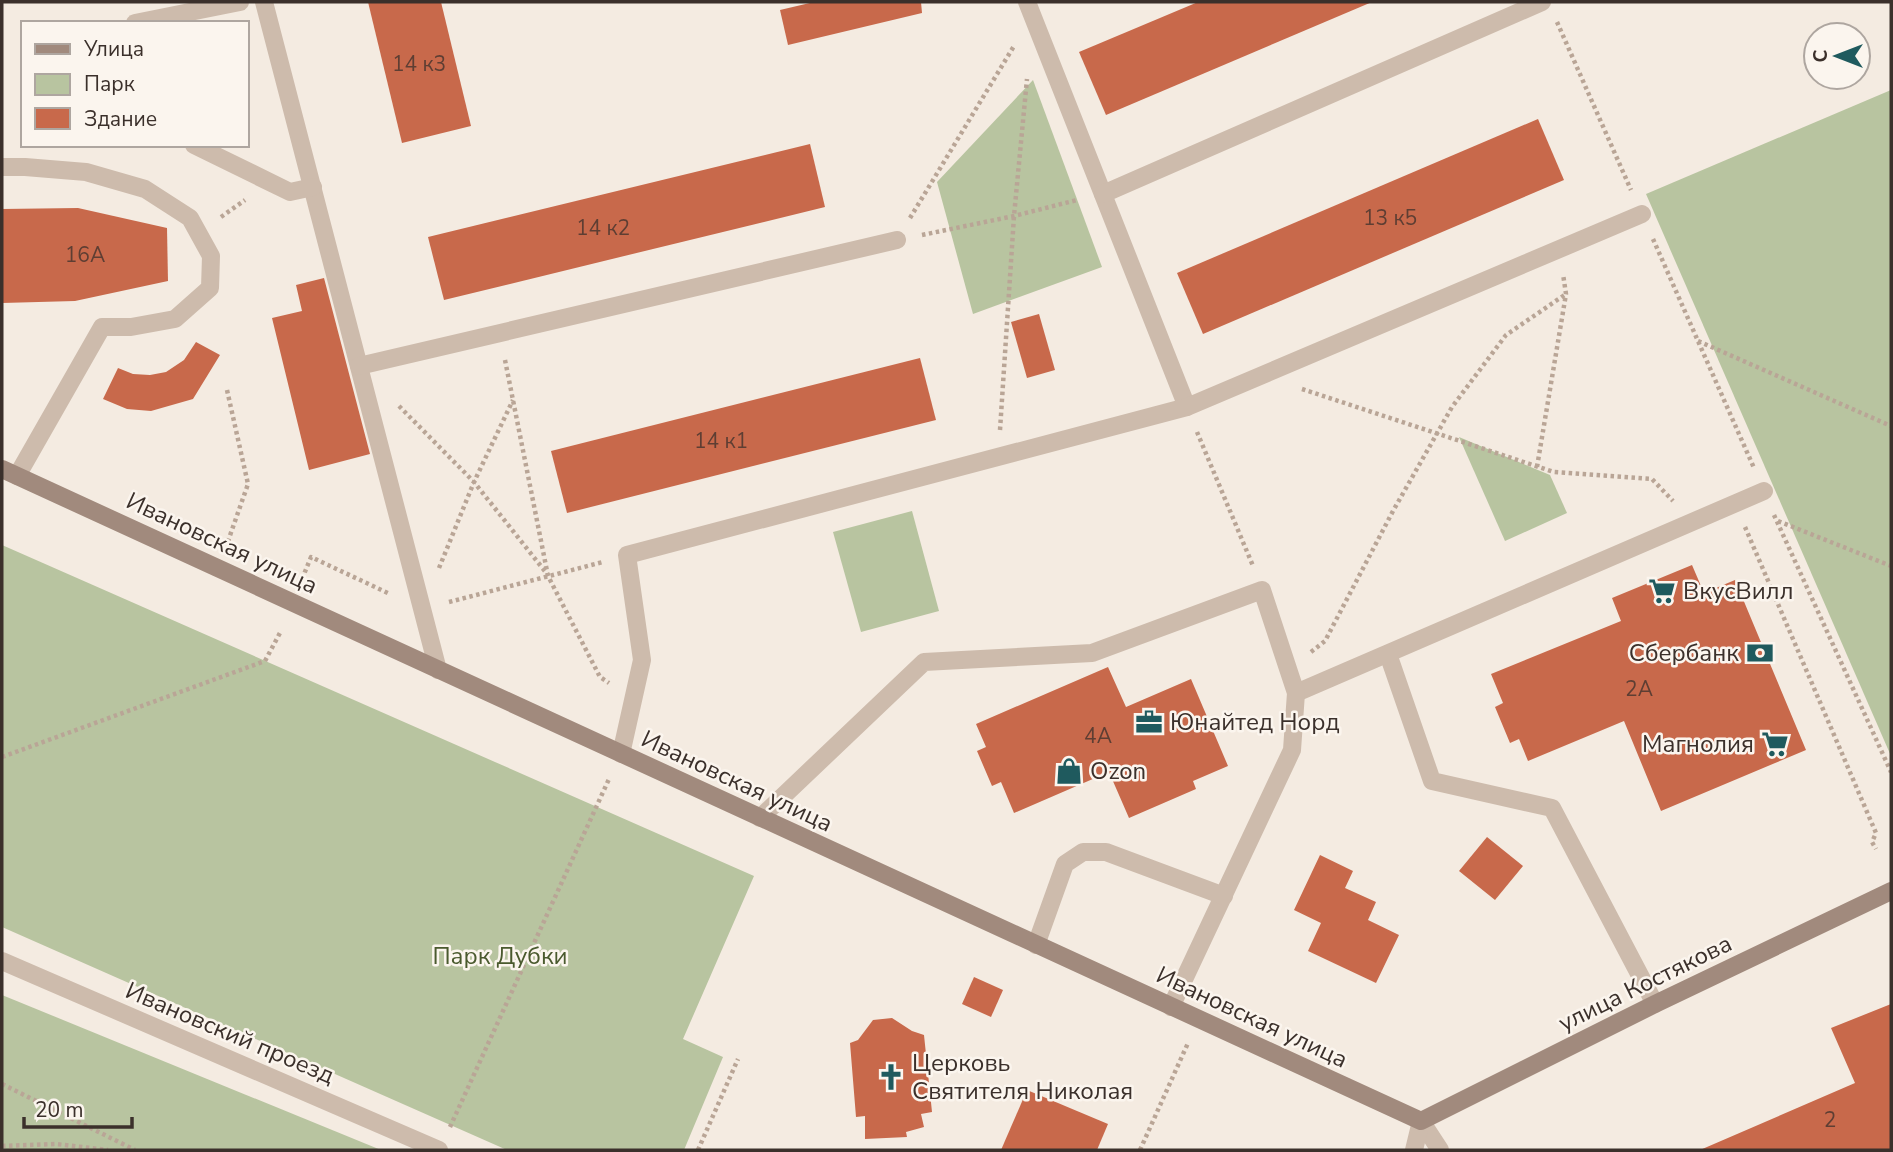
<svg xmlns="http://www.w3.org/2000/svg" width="1893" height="1152" font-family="'Nunito Sans',sans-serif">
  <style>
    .green { fill: #b8c4a0 }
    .building { fill: #c8694b }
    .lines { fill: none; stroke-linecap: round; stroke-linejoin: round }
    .path { stroke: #b9a596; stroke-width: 4.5; stroke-dasharray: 3.5 3.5; stroke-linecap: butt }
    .lane { stroke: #cdbbac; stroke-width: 18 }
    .street { stroke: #cdbbac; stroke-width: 18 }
    .secondary { stroke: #a18a7d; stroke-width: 18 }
    .labels { text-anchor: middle; stroke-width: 5; stroke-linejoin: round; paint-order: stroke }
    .number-label { font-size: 21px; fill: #5e3e33 }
    .street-label { font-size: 24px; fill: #3b302b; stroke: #fbf5ee }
    .poi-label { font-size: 24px; fill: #3b302b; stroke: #fbf5ee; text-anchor: start }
    .park-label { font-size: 24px; fill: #4a5a2e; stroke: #fbf5ee }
  </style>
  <rect width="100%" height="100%" fill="#f4ebe1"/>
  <g class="green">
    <path d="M 1033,80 L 1102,267 L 973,314 L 937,182 Z"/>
    <path d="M 1891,90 L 1891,756 L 1646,194 Z"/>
    <path d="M 1459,437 L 1550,475 L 1567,513 L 1505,541 Z"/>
    <path d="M 912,511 L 939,611 L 861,632 L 833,532 Z"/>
    <path d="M 2,545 L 754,876 L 683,1039 L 723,1057 L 684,1150 L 507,1150 L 2,927 Z"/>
    <path d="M 2,995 L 381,1150 L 2,1150 Z"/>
  </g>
  <g class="building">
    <path d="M 368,2 L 441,2 L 471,126 L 402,143 Z"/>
    <path d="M 814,2 L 921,2 L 922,13 L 788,45 L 780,10 Z"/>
    <path d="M 1198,2 L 1372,2 L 1106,115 L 1079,52 Z"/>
    <path d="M 1538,119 L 1564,180 L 1203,334 L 1177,273 Z"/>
    <path d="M 810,144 L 825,207 L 444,300 L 428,237 Z"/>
    <path d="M 78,208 L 167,228 L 168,281 L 75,301 L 2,303 L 2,209 Z"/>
    <path d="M 324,278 L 370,454 L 309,470 L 272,318 L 302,311 L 296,285 Z"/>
    <path d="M 1039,314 L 1055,370 L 1027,378 L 1011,322 Z"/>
    <path d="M 196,342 L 220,355 L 193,399 L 151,411 L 127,409 L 103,399 L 118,368 L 133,374 L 150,375 L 166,372 L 184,360 Z"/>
    <path d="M 920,358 L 936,420 L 567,513 L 551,451 Z"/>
    <path d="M 1692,565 L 1704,593 L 1735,580 L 1806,750 L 1661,811 L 1624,721 L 1528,761 L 1519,739 L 1510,743 L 1495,707 L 1503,703 L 1491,674 L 1621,621 L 1612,598 Z"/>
    <path d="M 1108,667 L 1126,707 L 1191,679 L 1228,766 L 1193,781 L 1196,789 L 1129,818 L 1109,772 L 1014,813 L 1001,782 L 992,786 L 977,751 L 986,747 L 976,724 Z"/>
    <path d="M 1487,837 L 1523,866 L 1495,900 L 1459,871 Z"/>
    <path d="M 1320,855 L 1353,871 L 1345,888 L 1376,902 L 1368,920 L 1399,935 L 1376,983 L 1308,951 L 1321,923 L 1294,910 Z"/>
    <path d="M 974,977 L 1003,990 L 991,1017 L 962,1004 Z"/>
    <path d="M 1891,1004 L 1891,1150 L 1700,1150 L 1855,1083 L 1831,1028 Z"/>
    <path d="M 892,1018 L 912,1031 L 924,1035 L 932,1112 L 921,1114 L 924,1127 L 906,1132 L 907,1137 L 865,1139 L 865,1116 L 856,1117 L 850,1043 L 858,1040 L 873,1020 Z"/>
    <path d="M 1027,1090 L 1108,1124 L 1097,1150 L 1001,1150 Z"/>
  </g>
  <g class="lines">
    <g class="path">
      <path d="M 1557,22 L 1631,190"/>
      <path d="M 221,217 L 245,200"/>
      <path d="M 910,218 L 1014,46"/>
      <path d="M 922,235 L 1014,216 L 1077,200"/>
      <path d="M 1653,239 L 1754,468"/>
      <path d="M 1698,341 L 1891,426"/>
      <path d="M 505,360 L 548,576 L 600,677 L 609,683"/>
      <path d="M 1302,389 L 1554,472 L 1652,479 L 1673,501"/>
      <path d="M 227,390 L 248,484 L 227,544"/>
      <path d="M 399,406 L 474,482 L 548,575"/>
      <path d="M 1000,430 L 1014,216 L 1027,79"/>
      <path d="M 1197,432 L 1253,566"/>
      <path d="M 1537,467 L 1566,294 L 1563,274"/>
      <path d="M 1774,515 L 1891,772"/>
      <path d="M 1778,521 L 1891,566"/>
      <path d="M 1745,527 L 1876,833 L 1872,842 L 1876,849"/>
      <path d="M 439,568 L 474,482 L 513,400"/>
      <path d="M 302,579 L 311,557 L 390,594"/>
      <path d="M 449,602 L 603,562"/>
      <path d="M 1311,652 L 1325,641 L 1393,511 L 1452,407 L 1506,335 L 1566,294"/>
      <path d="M 2,757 L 265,661 L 281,631"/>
      <path d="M 2,1084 L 135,1150"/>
      <path d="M 450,1127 L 609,779"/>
      <path d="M 2,1146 L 56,1144 L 108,1150"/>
      <path d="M 698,1150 L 738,1059"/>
      <path d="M 1140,1150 L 1188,1043"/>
    </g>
    <g class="lane">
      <path d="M 264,2 L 438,670"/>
      <path d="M 1027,2 L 1187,407"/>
      <path d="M 135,23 L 240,2"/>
      <path d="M 194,145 L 290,192 L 313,187"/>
      <path d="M 2,167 L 25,167 L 86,172 L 145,189 L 190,218 L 211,256 L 210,288 L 175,319 L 131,327 L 102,327 L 17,476"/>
      <path d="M 1103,194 L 1542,2"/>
      <path d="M 359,366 L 897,240"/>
      <path d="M 1388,654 L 1432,781 L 1552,808 L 1655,1004"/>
      <path d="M 1296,693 L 1764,491"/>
      <path d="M 621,754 L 642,660 L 627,555 L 1187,407 L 1642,214"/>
      <path d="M 760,818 L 924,662 L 1092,653 L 1262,590 L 1296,693 L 1292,750 L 1171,1007"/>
      <path d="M 1036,945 L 1065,864 L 1083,852 L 1106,852 L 1224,896"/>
    </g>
    <g class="street">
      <path d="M 2,961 L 439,1150"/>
      <path d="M 1421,1121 L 1440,1150"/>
      <path d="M 1414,1150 L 1421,1121"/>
    </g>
    <path class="secondary" d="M 2,469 L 1421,1121 L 1655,1004 L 1891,891"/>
  </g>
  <defs>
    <symbol id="supermarket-bare" viewBox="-9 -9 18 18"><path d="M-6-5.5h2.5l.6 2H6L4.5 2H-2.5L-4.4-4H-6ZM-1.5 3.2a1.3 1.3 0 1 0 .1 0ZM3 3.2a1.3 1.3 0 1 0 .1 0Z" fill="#1f5a5e" stroke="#fbf5ee" stroke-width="2.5" paint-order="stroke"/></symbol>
    <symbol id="bank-bare" viewBox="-9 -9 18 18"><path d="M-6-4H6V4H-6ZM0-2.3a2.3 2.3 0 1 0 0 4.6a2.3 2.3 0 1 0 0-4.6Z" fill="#1f5a5e" stroke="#fbf5ee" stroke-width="2.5" paint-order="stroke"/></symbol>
    <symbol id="office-bare" viewBox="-9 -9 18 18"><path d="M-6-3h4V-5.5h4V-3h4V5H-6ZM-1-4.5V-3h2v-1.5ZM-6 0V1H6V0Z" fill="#1f5a5e" stroke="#fbf5ee" stroke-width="2.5" paint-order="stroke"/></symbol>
    <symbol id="shop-bare" viewBox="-9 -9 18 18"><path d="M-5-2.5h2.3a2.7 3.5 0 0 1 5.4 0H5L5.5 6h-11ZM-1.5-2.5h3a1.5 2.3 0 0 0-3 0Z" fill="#1f5a5e" stroke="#fbf5ee" stroke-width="2.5" paint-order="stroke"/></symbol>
    <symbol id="church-bare" viewBox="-9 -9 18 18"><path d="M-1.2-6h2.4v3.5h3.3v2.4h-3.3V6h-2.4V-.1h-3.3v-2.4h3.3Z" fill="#1f5a5e" stroke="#fbf5ee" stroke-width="2.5" paint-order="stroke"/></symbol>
  </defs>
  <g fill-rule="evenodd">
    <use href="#supermarket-bare" x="1643" y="572" width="38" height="38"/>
    <use href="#bank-bare" x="1741" y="634" width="38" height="38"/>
    <use href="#office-bare" x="1130" y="703" width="38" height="38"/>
    <use href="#supermarket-bare" x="1756" y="725" width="38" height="38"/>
    <use href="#shop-bare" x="1050" y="752" width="38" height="38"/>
    <use href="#church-bare" x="872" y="1058" width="38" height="38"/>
  </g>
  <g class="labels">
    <g class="number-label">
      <text x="419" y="71">14 к3</text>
      <text x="1390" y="225">13 к5</text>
      <text x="603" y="235">14 к2</text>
      <text x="85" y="262">16А</text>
      <text x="721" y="448">14 к1</text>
      <text x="1639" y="696">2А</text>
      <text x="1098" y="743">4А</text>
      <text x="1830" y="1127">2</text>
    </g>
    <g class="street-label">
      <text transform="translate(222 543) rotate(25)" y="8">Ивановская улица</text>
      <text transform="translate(737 781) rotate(25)" y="8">Ивановская улица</text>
      <text transform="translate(1645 983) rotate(-26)" y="8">улица Костякова</text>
      <text transform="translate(1252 1017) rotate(25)" y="8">Ивановская улица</text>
      <text transform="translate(230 1033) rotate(23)" y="8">Ивановский проезд</text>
    </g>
    <g class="poi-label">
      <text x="1683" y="599">ВкусВилл</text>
      <text x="1739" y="661" text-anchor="end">Сбербанк</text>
      <text x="1170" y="730">Юнайтед Норд</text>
      <text x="1754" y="752" text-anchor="end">Магнолия</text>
      <text x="1090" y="779">Ozon</text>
      <text x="912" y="1071">Церковь<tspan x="912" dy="28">Святителя Николая</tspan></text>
    </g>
    <g class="park-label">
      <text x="500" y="964">Парк Дубки</text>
    </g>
  </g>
  <rect width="1893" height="1152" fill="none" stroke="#3b302b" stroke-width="7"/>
  <rect x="21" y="21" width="228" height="126" fill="#fbf5ee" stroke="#aea6a0" stroke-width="2"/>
  <rect x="35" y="44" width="35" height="10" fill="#a18a7d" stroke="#aea6a0" stroke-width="2"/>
  <text x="84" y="56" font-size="21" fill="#3b302b">Улица</text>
  <rect x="35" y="74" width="35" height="21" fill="#b8c4a0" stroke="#aea6a0" stroke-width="2"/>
  <text x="84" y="91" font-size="21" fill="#3b302b">Парк</text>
  <rect x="35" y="108" width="35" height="21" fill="#c8694b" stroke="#aea6a0" stroke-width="2"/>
  <text x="84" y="126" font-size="21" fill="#3b302b">Здание</text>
  <g transform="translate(1837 56) rotate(270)"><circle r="33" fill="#fbf5ee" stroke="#aea6a0" stroke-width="2"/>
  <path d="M0-5L12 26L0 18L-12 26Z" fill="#1f5a5e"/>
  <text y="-10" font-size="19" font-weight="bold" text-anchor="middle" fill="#3b302b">С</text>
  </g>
  <path d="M24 1117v10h108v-10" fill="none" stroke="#3b302b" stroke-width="3.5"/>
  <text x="35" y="1117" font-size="21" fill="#3b302b" stroke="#fbf5ee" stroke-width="5" paint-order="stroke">20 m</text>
</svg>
